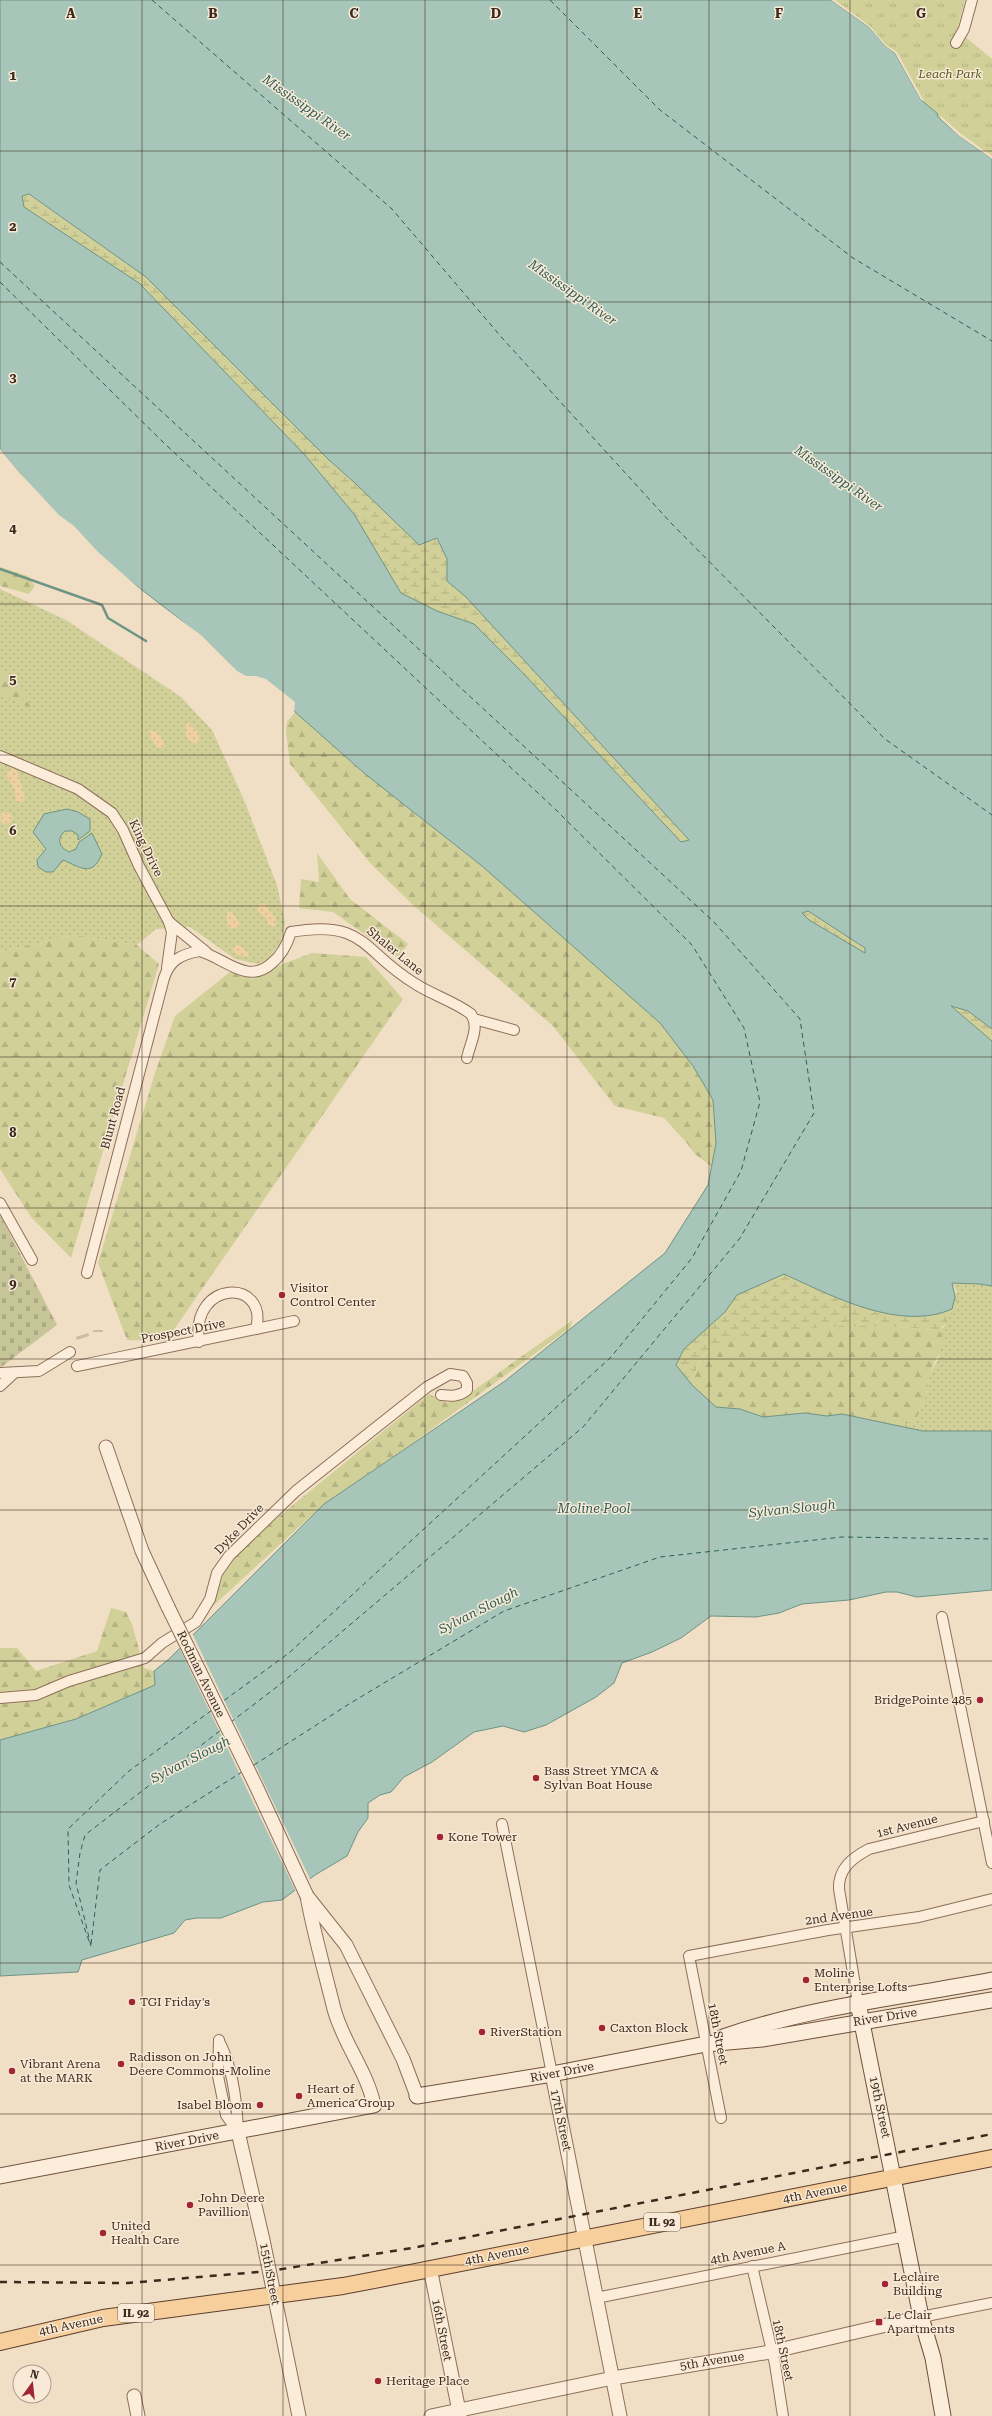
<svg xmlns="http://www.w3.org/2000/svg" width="992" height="2416" font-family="'Roboto Serif',serif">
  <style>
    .grass { fill: url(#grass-dots) }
    .forest { fill: url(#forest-firs) }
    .wetland { fill: url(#wetland-marsh) }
    .sand { fill: url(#sand-dots) }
    .cemetery { fill: url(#cemetery-stones) }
    .park { fill: url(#park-tufts) }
    .water { fill: #a7c5b8; stroke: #6d9485; fill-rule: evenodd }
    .pier { fill: #f1dfc5 }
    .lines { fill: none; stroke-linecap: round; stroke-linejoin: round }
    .stream { stroke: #6d9485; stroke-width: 2.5 }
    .ferry { stroke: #2d5e55; stroke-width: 1; stroke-dasharray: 5 4; stroke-linecap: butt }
    .minor-tunnel { stroke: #cdbba4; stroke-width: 10; stroke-dasharray: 10 5; stroke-linecap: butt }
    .tertiary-tunnel { stroke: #cdbba4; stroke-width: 13; stroke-dasharray: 13 6; stroke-linecap: butt }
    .minor-casing { stroke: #8e6f5a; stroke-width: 12 }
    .tertiary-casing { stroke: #8e6f5a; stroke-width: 15 }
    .secondary-casing { stroke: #70503d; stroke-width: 17 }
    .primary-casing { stroke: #5c3e2e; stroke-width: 18 }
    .minor { stroke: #fbedda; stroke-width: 10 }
    .tertiary { stroke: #fbedda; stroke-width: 13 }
    .secondary { stroke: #fbedda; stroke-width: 15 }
    .primary { stroke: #f6cf9c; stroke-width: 16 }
    .rail { stroke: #3d2a1e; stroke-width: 2.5; stroke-dasharray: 7 7; stroke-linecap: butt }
    .tertiary-bridge-casing { stroke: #8e6f5a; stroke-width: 15; stroke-linecap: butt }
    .tertiary-bridge { stroke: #fbedda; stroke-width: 13 }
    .grid { fill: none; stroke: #3d2a1e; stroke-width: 1; stroke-opacity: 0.55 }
    .poi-dot { fill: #a12535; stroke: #f8ead6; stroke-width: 1.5 }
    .labels { text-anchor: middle; stroke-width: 3; stroke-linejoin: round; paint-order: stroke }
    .shield { fill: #f8ead6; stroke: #756455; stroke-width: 1 }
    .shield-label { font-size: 11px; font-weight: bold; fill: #3d2a1e }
    .park-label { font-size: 12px; font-style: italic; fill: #545b24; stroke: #f8ead6 }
    .street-label { font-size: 12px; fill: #3d2a1e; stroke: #f8ead6 }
    .poi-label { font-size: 12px; fill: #3d2a1e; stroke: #f8ead6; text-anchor: start }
    .water-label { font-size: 13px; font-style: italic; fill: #2d5e55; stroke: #f8ead6 }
    .grid-label { font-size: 13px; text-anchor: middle; font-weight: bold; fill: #3d2a1e; stroke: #f8ead6; stroke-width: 3; stroke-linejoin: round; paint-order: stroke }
  </style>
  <defs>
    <pattern id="grass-dots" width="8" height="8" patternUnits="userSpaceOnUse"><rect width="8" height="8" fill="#d1d098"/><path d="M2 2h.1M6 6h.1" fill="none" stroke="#b4b383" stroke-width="1.8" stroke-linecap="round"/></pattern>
    <pattern id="forest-firs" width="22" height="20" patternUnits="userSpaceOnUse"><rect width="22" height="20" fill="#d1d098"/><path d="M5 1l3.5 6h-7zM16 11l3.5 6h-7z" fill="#b4b383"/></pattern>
    <pattern id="wetland-marsh" width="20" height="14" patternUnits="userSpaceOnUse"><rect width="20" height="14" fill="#d1d098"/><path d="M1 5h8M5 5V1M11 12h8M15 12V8" fill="none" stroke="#b4b383"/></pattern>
    <pattern id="sand-dots" width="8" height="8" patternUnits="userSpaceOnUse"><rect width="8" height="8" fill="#efd1a1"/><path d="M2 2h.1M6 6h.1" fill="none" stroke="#ceb48a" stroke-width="1.8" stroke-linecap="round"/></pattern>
    <pattern id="cemetery-stones" width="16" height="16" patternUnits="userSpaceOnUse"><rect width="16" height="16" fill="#c5c598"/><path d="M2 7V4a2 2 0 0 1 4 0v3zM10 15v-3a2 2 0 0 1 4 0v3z" fill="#aaa983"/></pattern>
    <pattern id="park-tufts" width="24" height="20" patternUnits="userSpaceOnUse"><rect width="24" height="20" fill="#d1d098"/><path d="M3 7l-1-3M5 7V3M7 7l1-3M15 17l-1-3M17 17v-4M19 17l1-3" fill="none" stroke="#b4b383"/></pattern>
  </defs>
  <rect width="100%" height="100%" fill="#f1dfc5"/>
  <g class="grass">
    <path d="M 0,589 L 66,620 L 181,697 L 212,730 L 244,800 L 277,885 L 285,923 L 280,944 L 268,959 L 258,964 L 235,959 L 190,927 L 156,929 L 137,945 L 73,935 L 0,952 Z"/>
    <path d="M 952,1283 L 980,1284 L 992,1286 L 992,1431 L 923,1431 L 902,1427 L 917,1417 L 926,1396 L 929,1375 L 938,1360 L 942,1335 L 938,1330 L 944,1327 L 957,1292 Z"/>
  </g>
  <g class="forest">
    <path d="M 0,567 L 28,576 L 35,586 L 29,594 L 0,586 Z"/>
    <path d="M 0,672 L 21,687 L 32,709 L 0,693 Z"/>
    <path d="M 295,712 L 364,773 L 482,866 L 660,1023 L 693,1066 L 713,1100 L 716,1143 L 711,1166 L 695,1154 L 686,1142 L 664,1118 L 615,1106 L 553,1026 L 413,905 L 371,864 L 290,764 L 286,732 L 287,722 Z"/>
    <path d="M 317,853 L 350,899 L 408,944 L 398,958 L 333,912 L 299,908 L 301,879 L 319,882 Z"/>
    <path d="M 73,935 L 137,945 L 159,964 L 71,1258 L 31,1217 L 0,1169 L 0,952 Z"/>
    <path d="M 312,953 L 366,957 L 403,999 L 166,1341 L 127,1340 L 98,1263 L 154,1076 L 175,1016 L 231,971 L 253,979 L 275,967 Z"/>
    <path d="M 573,1320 L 570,1328 L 414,1442 L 324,1504 L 214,1605 L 223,1575 L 244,1545 L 429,1394 L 447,1403 L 470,1393 Z"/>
    <path d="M 859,1325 L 938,1330 L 942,1335 L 943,1344 L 929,1375 L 926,1396 L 917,1417 L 902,1427 L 842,1414 L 827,1416 L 805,1413 L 763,1417 L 740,1409 L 716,1407 L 692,1385 C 695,1374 698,1363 705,1354 C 726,1329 826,1326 859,1325 Z"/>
    <path d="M 111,1608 L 126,1612 L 132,1624 L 144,1668 L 154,1671 L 155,1685 L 76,1719 L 0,1740 L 0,1648 L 17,1648 L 36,1671 L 97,1651 Z"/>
  </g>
  <g class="wetland">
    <path d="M 28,194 L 146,277 L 329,460 L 355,483 L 437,538 L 447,559 L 447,581 L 466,597 L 689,840 L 681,842 L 522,672 L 474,624 L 437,611 L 401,593 L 354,514 L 304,454 L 139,283 L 24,207 L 22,196 Z"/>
    <path d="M 808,911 L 865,948 L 865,953 L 809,920 L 802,913 Z"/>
    <path d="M 950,1005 L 968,1011 L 992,1029 L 992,1041 Z"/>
    <path d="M 759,1254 L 952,1283 L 958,1299 C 953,1311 949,1323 938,1330 C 877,1326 825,1323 764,1334 C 745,1337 723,1339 707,1352 C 698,1360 695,1374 692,1385 L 716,1407 L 740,1409 L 721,1414 L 665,1367 Z"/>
  </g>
  <g class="sand">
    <path d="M 188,722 L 199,733 L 199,743 C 187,746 182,731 188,722 Z"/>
    <path d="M 152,730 C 159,733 164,739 164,746 L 162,748 C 156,749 149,738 149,732 Z"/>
    <path d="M 11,768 L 17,771 L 25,798 L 22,802 L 16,801 L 14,788 L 6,775 Z"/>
    <circle cx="6" cy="818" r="6"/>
    <path d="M 264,903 L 275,917 L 276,924 L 273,927 L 269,926 L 266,918 L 257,910 L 258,905 Z"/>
    <path d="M 227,911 L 233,913 L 240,924 L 239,927 L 231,929 L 227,925 Z"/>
    <path d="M 235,945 L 241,946 L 249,954 L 248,957 L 236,954 L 233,949 Z"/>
  </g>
  <path class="cemetery" d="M 0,1215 L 57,1325 L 0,1368 Z"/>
  <path class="park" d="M 831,0 L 965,0 L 957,30 L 992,59 L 992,159 L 958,135 L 926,106 L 885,46 L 869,27 Z"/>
  <g class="water">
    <path d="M 0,0 L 831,0 L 869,27 L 885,46 L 895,53 L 921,100 L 938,114 L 937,116 L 958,135 L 992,159 L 992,1029 L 968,1011 L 951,1006 L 992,1041 L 992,1286 L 980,1284 L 952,1283 L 955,1297 L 952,1309 C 900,1332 832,1296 784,1274 L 737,1295 L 725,1312 L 684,1349 L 676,1365 L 692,1385 L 716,1407 L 740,1409 L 763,1417 L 805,1413 L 827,1416 L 842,1414 L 923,1431 L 992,1431 L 992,1590 L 917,1597 L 897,1592 L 886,1592 L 849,1600 L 802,1604 L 779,1613 L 756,1617 L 711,1616 L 681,1638 L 652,1652 L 622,1663 L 614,1683 L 596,1697 L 546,1725 L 524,1732 L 503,1726 L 474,1732 L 432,1762 L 404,1777 L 391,1792 L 380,1795 L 368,1803 L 368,1818 L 358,1832 L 347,1856 L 315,1875 L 282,1900 L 263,1902 L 221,1918 L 197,1918 L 185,1920 L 174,1933 L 82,1960 L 78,1972 L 0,1976 L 0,1740 L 76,1719 L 155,1685 L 154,1671 L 169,1659 L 324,1504 L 505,1381 L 665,1253 L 708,1185 L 716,1143 L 713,1100 L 693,1066 L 660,1023 L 482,866 L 364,773 L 259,680 C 231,680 224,657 206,641 C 172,611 135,587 102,557 C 64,524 31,488 0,449 ZM 29,194 L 146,277 L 329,460 L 355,483 L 419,545 L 437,538 L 447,559 L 447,581 L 466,597 L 689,840 L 681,842 L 522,672 L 474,624 L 437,611 L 401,593 L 354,514 L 304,454 L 139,283 L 24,207 L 22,196 ZM 808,911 L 865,948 L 865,953 L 809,920 L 802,913 Z"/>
    <path d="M 67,809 L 78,812 L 90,819 L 90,831 L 78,840 L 78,835 L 72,831 L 65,831 C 56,839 59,847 69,852 L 76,849 L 79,842 L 92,833 L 102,854 C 92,878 80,867 63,860 L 53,872 L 46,872 L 38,867 L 37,860 L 46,849 L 33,832 L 44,814 Z"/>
  </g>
  <g class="pier">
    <path d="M 831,0 L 835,0 L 870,26 L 886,45 L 897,52 L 924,101 L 921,100 L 895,53 L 885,46 L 869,27 Z"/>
    <path d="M 941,116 L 960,133 L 992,156 L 992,159 L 958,135 L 940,118 Z"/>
    <path d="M 0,449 L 19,472 L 59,515 L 74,526 L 98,552 L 148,596 L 201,635 L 237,671 L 246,676 L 256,676 L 266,679 L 295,702 L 294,713 L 259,682 L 246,682 L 230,671 L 206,643 L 100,558 L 37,498 L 0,453 Z"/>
    <path d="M 192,1633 L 311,1881 L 296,1892 L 179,1647 Z"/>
  </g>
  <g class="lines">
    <path class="stream" d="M 0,569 L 102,605 L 108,618 L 146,641"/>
    <g class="ferry">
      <path d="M 152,0 L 392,209 L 503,339 L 671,523 L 885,739 L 992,815"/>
      <path d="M 550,0 L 660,110 L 853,258 L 992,341"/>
      <path d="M 0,262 L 714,922 L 800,1019 L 814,1113 L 740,1238 L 583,1427 L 278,1686 L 231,1722"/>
      <path d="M 0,282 L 165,444 L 554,808 L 692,945 L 744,1028 L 760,1102 L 741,1171 L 692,1258 L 611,1357 L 289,1653 L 222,1702"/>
      <path d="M 254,1765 L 349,1704 L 504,1611 L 660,1557 L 842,1537 L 992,1539"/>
      <path d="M 89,1941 L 69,1885 L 68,1829 L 129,1771 L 212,1710"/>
      <path d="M 91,1944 L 100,1870 L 160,1824 L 242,1772"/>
      <path d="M 91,1946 L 76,1883 L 80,1853 L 85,1835 L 221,1730"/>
    </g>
    <path class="minor-tunnel" d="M 98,1330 L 98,1332"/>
    <path class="tertiary-tunnel" d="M 82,1335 L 83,1338"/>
    <defs>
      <g id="minor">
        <path d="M 956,43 L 964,29 L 972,0"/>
        <path d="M 0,756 L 78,789 L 112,813 L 123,830 L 139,866 L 169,922 L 172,932 L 167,968"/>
        <path d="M 169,922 L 206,952"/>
        <path d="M 474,1019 L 514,1030"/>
        <path d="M 0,1203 L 32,1260"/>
        <path d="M 87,1273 L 164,978 C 170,960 180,955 199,951 C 224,957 247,986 272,963 C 282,955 287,945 291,932 C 365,919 362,951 414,983 C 432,995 454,1001 471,1014 C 480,1028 470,1043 467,1058"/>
        <path d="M 199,1342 C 190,1279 269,1278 256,1329"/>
        <path d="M 77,1366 L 294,1321"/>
        <path d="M 0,1373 L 39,1371 L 70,1352"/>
        <path d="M 0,1386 L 14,1373"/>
        <path d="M 942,1617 L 992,1863"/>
        <path d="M 0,1698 L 36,1695 L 69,1681 L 145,1658 L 162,1643 L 196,1622 L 210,1599 L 217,1573 L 229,1556 L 296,1491 L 427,1387 L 450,1374 L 463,1376 L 467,1383 L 467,1390 C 459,1397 451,1396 441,1395"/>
        <path d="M 502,1824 L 552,2074"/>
        <path d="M 858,2003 L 839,1889 C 838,1869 852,1858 869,1849 L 984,1821"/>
        <path d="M 219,2040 L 218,2076 L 226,2115 L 238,2132"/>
        <path d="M 219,2041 C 233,2068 237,2102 238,2132"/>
        <path d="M 721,2118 L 689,1956 L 828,1930 L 919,1917 L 992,1899"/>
        <path d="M 752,2266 L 775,2364 L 783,2416"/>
        <path d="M 596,2298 L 906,2236"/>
        <path d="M 921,2317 L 992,2303"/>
      </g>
      <g id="tertiary">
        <path d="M 106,1447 L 142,1551 L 168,1607"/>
        <path d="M 307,1896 L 346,1945 L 403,2059 L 417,2096"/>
        <path d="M 307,1896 C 314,1935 325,1972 334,2009 C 343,2043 367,2071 374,2105"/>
        <path d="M 552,2074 L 620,2416"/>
        <path d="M 238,2132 L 263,2240 L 299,2416"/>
        <path d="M 430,2268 L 460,2416"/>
        <path d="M 134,2396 L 138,2416"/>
        <path d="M 431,2416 L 613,2378 L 770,2352 L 921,2317"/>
      </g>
      <g id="secondary">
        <path d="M 858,2003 L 921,2317 L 933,2358 L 943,2416"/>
        <path d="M 723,2037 C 810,2007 902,1997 992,1980"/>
        <path d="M 417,2096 L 552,2074 L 706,2044 L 762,2039 L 992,2000"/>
        <path d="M 0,2176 L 374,2105"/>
      </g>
      <path id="primary" d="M 0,2342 L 103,2318 L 343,2286 L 390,2277 L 992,2158"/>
    </defs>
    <use href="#minor" class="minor-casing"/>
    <use href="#tertiary" class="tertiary-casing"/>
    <use href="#secondary" class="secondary-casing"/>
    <use href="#primary" class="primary-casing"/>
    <use href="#minor" class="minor"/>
    <use href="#tertiary" class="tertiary"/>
    <use href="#secondary" class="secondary"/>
    <use href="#primary" class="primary"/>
    <path class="rail" d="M 0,2282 L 128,2283 L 270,2271 L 412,2248 L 992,2134"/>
    <defs>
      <path id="tertiary-bridge" d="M 168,1607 L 256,1786 L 307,1896"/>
    </defs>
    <use href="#tertiary-bridge" class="tertiary-bridge-casing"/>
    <use href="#tertiary-bridge" class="tertiary-bridge"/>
  </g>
  <path class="grid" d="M 142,0 L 142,2416M 283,0 L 283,2416M 425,0 L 425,2416M 567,0 L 567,2416M 709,0 L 709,2416M 850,0 L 850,2416M 0,151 L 992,151M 0,302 L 992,302M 0,453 L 992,453M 0,604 L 992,604M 0,755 L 992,755M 0,906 L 992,906M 0,1057 L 992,1057M 0,1208 L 992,1208M 0,1359 L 992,1359M 0,1510 L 992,1510M 0,1661 L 992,1661M 0,1812 L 992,1812M 0,1963 L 992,1963M 0,2114 L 992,2114M 0,2265 L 992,2265"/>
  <g class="poi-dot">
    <circle cx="282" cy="1295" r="4"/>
    <circle cx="980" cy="1700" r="4"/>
    <circle cx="536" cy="1778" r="4"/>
    <circle cx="440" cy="1837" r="4"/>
    <circle cx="806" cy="1980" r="4"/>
    <circle cx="132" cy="2002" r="4"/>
    <circle cx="602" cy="2028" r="4"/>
    <circle cx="482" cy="2032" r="4"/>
    <circle cx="121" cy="2064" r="4"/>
    <circle cx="12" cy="2071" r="4"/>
    <circle cx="299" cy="2096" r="4"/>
    <circle cx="260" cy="2105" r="4"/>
    <circle cx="190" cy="2205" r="4"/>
    <circle cx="103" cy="2233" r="4"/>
    <circle cx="885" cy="2284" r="4"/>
    <rect x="875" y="2318" width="8" height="8" rx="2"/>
    <circle cx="378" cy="2381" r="4"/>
  </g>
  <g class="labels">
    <g class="shield">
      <rect x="644" y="2213" width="36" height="18" rx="3"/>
      <rect x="118" y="2304" width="36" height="18" rx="3"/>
    </g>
    <g class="shield-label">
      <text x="662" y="2226">IL 92</text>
      <text x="136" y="2317">IL 92</text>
    </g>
    <g class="park-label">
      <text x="950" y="78">Leach Park</text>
    </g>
    <g class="street-label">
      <text transform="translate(146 848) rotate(64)" y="4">King Drive</text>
      <text transform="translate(395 951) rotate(39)" y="4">Shaler Lane</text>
      <text transform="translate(113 1118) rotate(-75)" y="4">Blunt Road</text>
      <text transform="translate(183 1331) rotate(-11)" y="4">Prospect Drive</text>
      <text transform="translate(239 1529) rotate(-46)" y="4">Dyke Drive</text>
      <text transform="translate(201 1674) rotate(64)" y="4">Rodman Avenue</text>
      <text transform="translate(907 1826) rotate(-14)" y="4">1st Avenue</text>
      <text transform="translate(839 1916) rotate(-8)" y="4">2nd Avenue</text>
      <text transform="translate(885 2017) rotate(-9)" y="4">River Drive</text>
      <text transform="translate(718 2034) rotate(79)" y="4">18th Street</text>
      <text transform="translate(562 2072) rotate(-11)" y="4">River Drive</text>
      <text transform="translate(880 2107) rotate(78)" y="4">19th Street</text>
      <text transform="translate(561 2120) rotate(78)" y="4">17th Street</text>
      <text transform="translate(187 2141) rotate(-11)" y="4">River Drive</text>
      <text transform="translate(815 2193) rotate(-11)" y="4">4th Avenue</text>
      <text transform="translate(748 2253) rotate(-11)" y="4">4th Avenue A</text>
      <text transform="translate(497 2255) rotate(-11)" y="4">4th Avenue</text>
      <text transform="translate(270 2274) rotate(79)" y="4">15th Street</text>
      <text transform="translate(71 2325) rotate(-12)" y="4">4th Avenue</text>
      <text transform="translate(442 2330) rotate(79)" y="4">16th Street</text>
      <text transform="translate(783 2350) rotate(78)" y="4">18th Street</text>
      <text transform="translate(712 2361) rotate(-9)" y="4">5th Avenue</text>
    </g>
    <g class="poi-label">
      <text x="290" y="1292">Visitor<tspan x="290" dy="14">Control Center</tspan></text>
      <text x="972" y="1704" text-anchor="end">BridgePointe 485</text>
      <text x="544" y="1775">Bass Street YMCA &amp;<tspan x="544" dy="14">Sylvan Boat House</tspan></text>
      <text x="448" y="1841">Kone Tower</text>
      <text x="814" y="1977">Moline<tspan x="814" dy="14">Enterprise Lofts</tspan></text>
      <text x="140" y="2006">TGI Friday's</text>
      <text x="610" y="2032">Caxton Block</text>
      <text x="490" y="2036">RiverStation</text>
      <text x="129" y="2061">Radisson on John<tspan x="129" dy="14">Deere Commons-Moline</tspan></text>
      <text x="20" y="2068">Vibrant Arena<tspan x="20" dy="14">at the MARK</tspan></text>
      <text x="307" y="2093">Heart of<tspan x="307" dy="14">America Group</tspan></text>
      <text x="252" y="2109" text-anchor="end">Isabel Bloom</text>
      <text x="198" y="2202">John Deere<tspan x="198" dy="14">Pavillion</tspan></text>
      <text x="111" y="2230">United<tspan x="111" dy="14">Health Care</tspan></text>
      <text x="893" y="2281">Leclaire<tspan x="893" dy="14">Building</tspan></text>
      <text x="887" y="2319">Le Clair<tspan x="887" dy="14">Apartments</tspan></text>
      <text x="386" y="2385">Heritage Place</text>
    </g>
    <g class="water-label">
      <text transform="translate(307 107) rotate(35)" y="5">Mississippi River</text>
      <text transform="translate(573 292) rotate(35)" y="5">Mississippi River</text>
      <text transform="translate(839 478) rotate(35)" y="5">Mississippi River</text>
      <text x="594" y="1513">Moline Pool</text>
      <text transform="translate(792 1508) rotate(-6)" y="5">Sylvan Slough</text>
      <text transform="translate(478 1610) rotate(-27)" y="5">Sylvan Slough</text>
      <text transform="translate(190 1759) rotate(-27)" y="5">Sylvan Slough</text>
    </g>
  </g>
  <g class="grid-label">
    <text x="71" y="18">A</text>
    <text x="213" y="18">B</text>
    <text x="354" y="18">C</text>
    <text x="496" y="18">D</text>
    <text x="638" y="18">E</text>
    <text x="779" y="18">F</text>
    <text x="921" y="18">G</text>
    <text x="13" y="80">1</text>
    <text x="13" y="231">2</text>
    <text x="13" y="382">3</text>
    <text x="13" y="533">4</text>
    <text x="13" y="684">5</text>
    <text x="13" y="835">6</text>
    <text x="13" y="986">7</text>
    <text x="13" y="1137">8</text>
    <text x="13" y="1288">9</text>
  </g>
  <g transform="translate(32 2384) rotate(15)"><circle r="19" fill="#f8ead6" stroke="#ad9d8c"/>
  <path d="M0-3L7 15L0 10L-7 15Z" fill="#a12535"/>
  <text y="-6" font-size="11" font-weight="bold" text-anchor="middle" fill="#3d2a1e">N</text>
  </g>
</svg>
